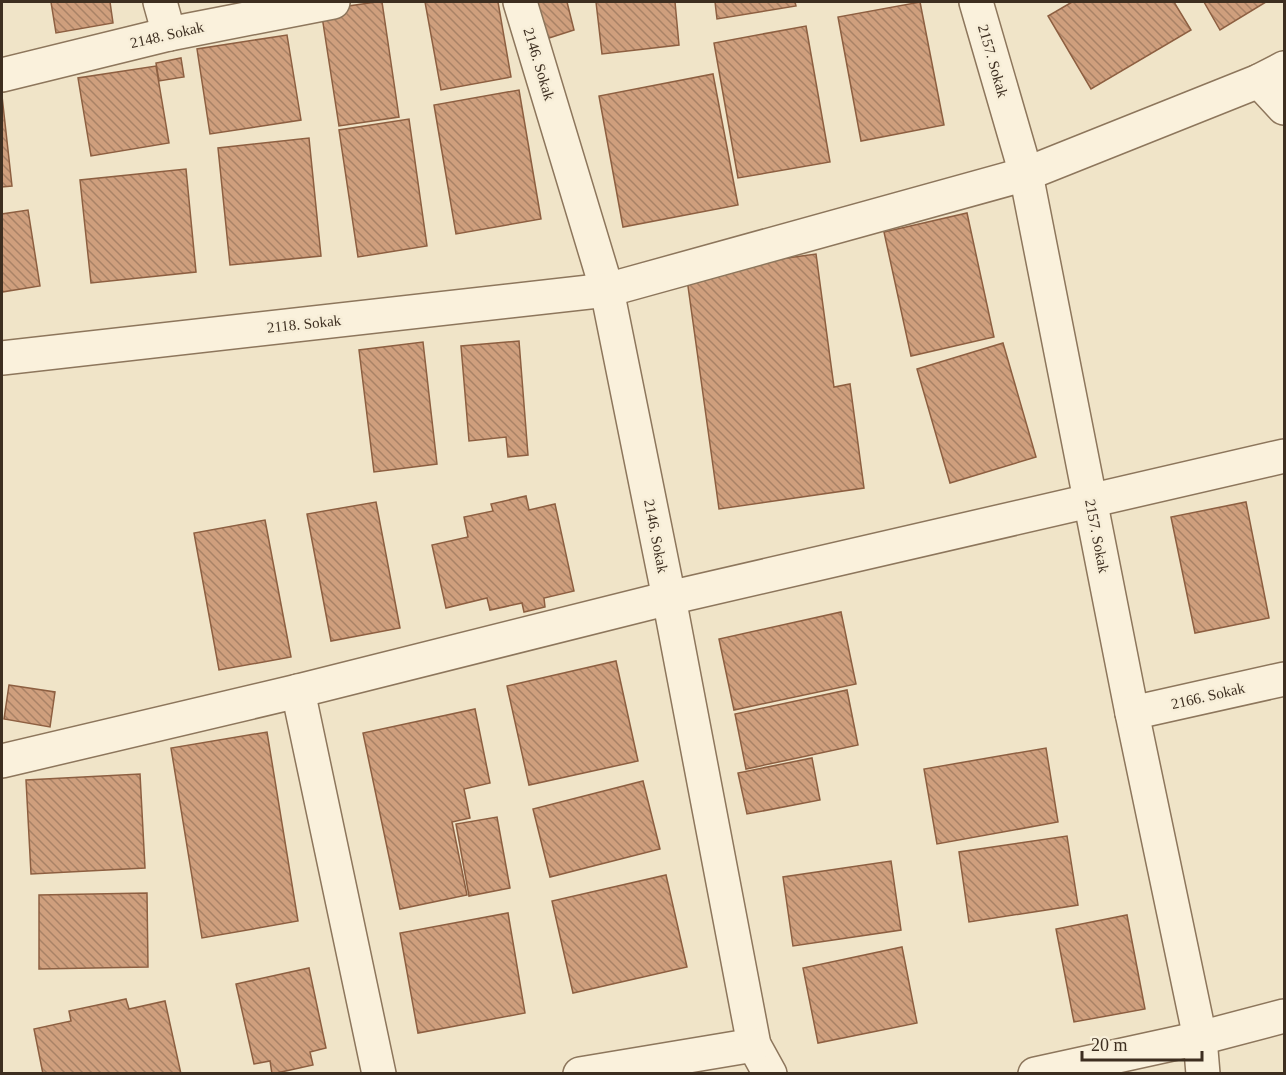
<svg xmlns="http://www.w3.org/2000/svg" width="1286" height="1075" font-family="Georgia,serif">
  <style>
    .building { fill: url(#building-back-hatch); stroke: #8d5f41; stroke-width: 1.5 }
    .lines { fill: none; stroke-linecap: round; stroke-linejoin: round }
    .minor-casing { stroke: #8d765c; stroke-width: 36 }
    .minor { stroke: #faf1dc; stroke-width: 33 }
    .labels { text-anchor: middle; stroke-width: 5; stroke-linejoin: round; paint-order: stroke }
    .street-label { font-size: 15px; fill: #3d2e20; stroke: #f7eed8 }
  </style>
  <defs>
    <pattern id="building-back-hatch" width="6" height="6" patternUnits="userSpaceOnUse" patternTransform="scale(1.5)"><rect width="6" height="6" fill="#cf9f7d"/><path d="M-1 5l2 2M0 0l6 6M5-1l2 2" fill="none" stroke="#a98266"/></pattern>
  </defs>
  <rect width="100%" height="100%" fill="#f0e4c8"/>
  <g class="building">
    <path d="M 51,2 L 110,2 L 113,23 L 56,33 Z"/>
    <path d="M 376,2 L 382,2 L 399,117 L 339,126 L 321,10 Z"/>
    <path d="M 425,2 L 498,2 L 511,77 L 441,90 Z"/>
    <path d="M 535,2 L 567,2 L 574,30 L 546,39 Z"/>
    <path d="M 596,2 L 675,2 L 679,45 L 602,54 Z"/>
    <path d="M 715,2 L 795,2 L 796,6 L 717,19 Z"/>
    <path d="M 920,2 L 944,125 L 861,141 L 838,17 Z"/>
    <path d="M 1072,2 L 1174,2 L 1191,30 L 1091,89 L 1048,16 Z"/>
    <path d="M 1204,2 L 1266,2 L 1220,30 Z"/>
    <path d="M 806,26 L 830,162 L 738,178 L 714,43 Z"/>
    <path d="M 287,35 L 301,120 L 210,134 L 197,49 Z"/>
    <path d="M 181,58 L 184,77 L 159,81 L 156,63 Z"/>
    <path d="M 156,66 L 169,143 L 91,156 L 78,78 Z"/>
    <path d="M 713,74 L 738,205 L 623,227 L 599,96 Z"/>
    <path d="M 519,90 L 541,219 L 456,234 L 434,105 Z"/>
    <path d="M 2,96 L 12,186 L 2,187 Z"/>
    <path d="M 409,119 L 427,246 L 358,257 L 339,130 Z"/>
    <path d="M 309,138 L 321,256 L 230,265 L 218,148 Z"/>
    <path d="M 186,169 L 196,272 L 91,283 L 80,180 Z"/>
    <path d="M 28,210 L 40,286 L 2,292 L 2,214 Z"/>
    <path d="M 967,213 L 994,337 L 911,356 L 884,232 Z"/>
    <path d="M 816,254 L 834,387 L 850,384 L 864,488 L 719,509 L 686,272 Z"/>
    <path d="M 519,341 L 528,455 L 508,457 L 506,437 L 469,441 L 461,346 Z"/>
    <path d="M 423,342 L 437,464 L 374,472 L 359,350 Z"/>
    <path d="M 1003,343 L 1036,457 L 950,483 L 917,369 Z"/>
    <path d="M 526,496 L 529,510 L 555,504 L 574,591 L 544,598 L 545,607 L 524,612 L 522,603 L 490,610 L 487,598 L 446,608 L 432,545 L 468,537 L 464,517 L 493,511 L 491,504 Z"/>
    <path d="M 376,502 L 400,628 L 331,641 L 307,514 Z"/>
    <path d="M 1246,502 L 1269,618 L 1195,633 L 1171,517 Z"/>
    <path d="M 265,520 L 291,657 L 219,670 L 194,533 Z"/>
    <path d="M 841,612 L 856,684 L 734,710 L 719,639 Z"/>
    <path d="M 616,661 L 638,761 L 529,785 L 507,686 Z"/>
    <path d="M 9,685 L 55,692 L 50,727 L 4,719 Z"/>
    <path d="M 847,690 L 858,745 L 746,769 L 735,714 Z"/>
    <path d="M 475,709 L 490,783 L 464,789 L 470,818 L 452,822 L 467,895 L 400,909 L 363,733 Z"/>
    <path d="M 267,732 L 298,921 L 202,938 L 171,748 Z"/>
    <path d="M 1046,748 L 1058,822 L 937,844 L 924,769 Z"/>
    <path d="M 812,758 L 820,800 L 747,814 L 738,773 Z"/>
    <path d="M 140,774 L 145,868 L 31,874 L 26,780 Z"/>
    <path d="M 643,781 L 660,849 L 550,877 L 533,809 Z"/>
    <path d="M 497,817 L 510,888 L 469,896 L 456,824 Z"/>
    <path d="M 1067,836 L 1078,905 L 969,922 L 959,852 Z"/>
    <path d="M 891,861 L 901,930 L 793,946 L 783,877 Z"/>
    <path d="M 666,875 L 687,967 L 573,993 L 552,901 Z"/>
    <path d="M 147,893 L 148,967 L 39,969 L 39,895 Z"/>
    <path d="M 508,913 L 525,1013 L 418,1033 L 400,933 Z"/>
    <path d="M 1127,915 L 1145,1009 L 1074,1022 L 1056,929 Z"/>
    <path d="M 902,947 L 917,1023 L 818,1043 L 803,968 Z"/>
    <path d="M 309,968 L 326,1048 L 310,1052 L 313,1065 L 272,1074 L 270,1061 L 254,1064 L 236,984 Z"/>
    <path d="M 126,999 L 129,1009 L 165,1001 L 181,1074 L 43,1074 L 34,1029 L 71,1021 L 69,1011 Z"/>
  </g>
  <g class="lines">
    <defs>
      <g id="minor">
        <path d="M 160,2 L 169,34"/>
        <path d="M 520,2 L 607,290 L 669,598 L 754,1045 L 770,1074"/>
        <path d="M 976,2 L 1026,174 L 1132,713 L 1200,1038 L 1203,1074"/>
        <path d="M 2,75 L 169,34 L 333,2"/>
        <path d="M 1259,81 L 1284,108"/>
        <path d="M 2,358 L 607,290 L 1026,174 L 1259,81 L 1284,68"/>
        <path d="M 298,691 L 379,1074"/>
        <path d="M 1132,713 L 1284,679"/>
        <path d="M 2,761 L 298,691 L 669,598 L 1284,456"/>
        <path d="M 580,1074 L 754,1045"/>
        <path d="M 1035,1074 L 1200,1038 L 1284,1016"/>
      </g>
    </defs>
    <use href="#minor" class="minor-casing"/>
    <use href="#minor" class="minor"/>
  </g>
  <g class="labels">
    <g class="street-label">
      <text transform="translate(167 35) rotate(-13)" y="5">2148. Sokak</text>
      <text transform="translate(993 61) rotate(74)" y="5">2157. Sokak</text>
      <text transform="translate(539 64) rotate(73)" y="5">2146. Sokak</text>
      <text transform="translate(304 324) rotate(-6)" y="5">2118. Sokak</text>
      <text transform="translate(656 536) rotate(79)" y="5">2146. Sokak</text>
      <text transform="translate(1097 536) rotate(79)" y="5">2157. Sokak</text>
      <text transform="translate(1208 696) rotate(-13)" y="5">2166. Sokak</text>
    </g>
  </g>
  <rect width="1286" height="1075" fill="none" stroke="#3d2e20" stroke-width="6"/>
  <path d="M1082 1051v9h120v-9" fill="none" stroke="#3d2e20" stroke-width="3"/>
  <text x="1091" y="1051" font-size="18" fill="#3d2e20" stroke="#f7eed8" stroke-width="4.5" paint-order="stroke">20 m</text>
</svg>
